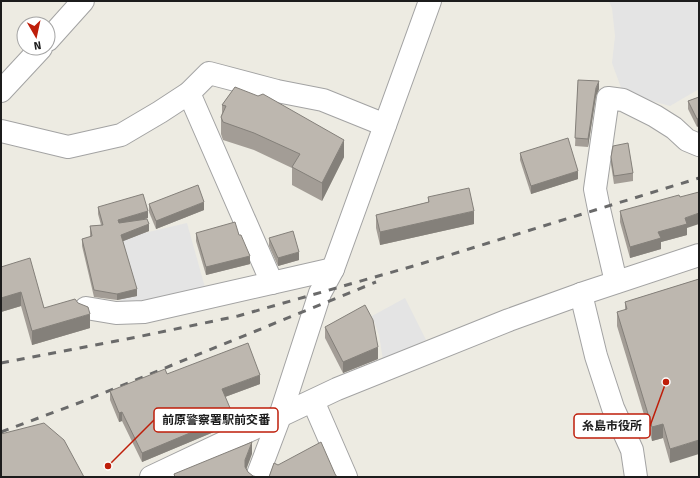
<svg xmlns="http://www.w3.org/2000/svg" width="700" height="478" font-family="'Fira Sans','Noto Sans JP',sans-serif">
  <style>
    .parking { fill: #e4e4e4 }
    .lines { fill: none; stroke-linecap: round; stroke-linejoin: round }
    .minor-casing { stroke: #a3a3a3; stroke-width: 24 }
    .minor { stroke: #fff; stroke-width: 22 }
    .rail { stroke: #6a6a6a; stroke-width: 3; stroke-dasharray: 8 8; stroke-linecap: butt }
    .wall { fill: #a39d96 }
    .shaded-wall { fill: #84807a }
    .building { fill: #bdb7af; stroke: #84807a }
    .leader { fill: none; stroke: #be1e0a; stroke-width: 1.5 }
    .callout-dot { fill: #be1e0a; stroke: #fff; stroke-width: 1.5 }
    .callout { fill: #fff; stroke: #be1e0a; stroke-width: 1.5 }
    .callout-label { font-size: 12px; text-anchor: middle; font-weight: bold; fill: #1c1c1c }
  </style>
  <rect width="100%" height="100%" fill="#edebe2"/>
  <g class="parking">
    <path d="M 609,1 L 699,1 L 699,89 L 670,106 L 623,93 L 612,63 L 615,36 L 612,8 Z"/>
    <path d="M 187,223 L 206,291 L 123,310 L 106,242 Z"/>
    <path d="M 405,298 L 426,340 L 383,360 L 379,335 L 372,316 Z"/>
  </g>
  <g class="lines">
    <defs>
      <g id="minor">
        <path d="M 48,40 L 83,1"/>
        <path d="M 1,91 L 41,48"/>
        <path d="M 189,93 L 272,283"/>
        <path d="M 1,131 L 68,147 L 121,135 L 160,112 L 189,93 L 209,73 L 277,91 L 323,100 L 385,125"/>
        <path d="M 616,282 L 599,209 L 595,189 L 608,98 L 623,100 L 655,116 L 674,128 L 687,140 L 699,145"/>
        <path d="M 581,294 L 596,356 L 613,408 L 632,450 L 636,477"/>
        <path d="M 86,308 L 116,313 L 144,312 L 333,269"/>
        <path d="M 313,401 L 346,477"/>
        <path d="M 151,477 L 337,389 L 509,320 L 581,294 L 699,255"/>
        <path d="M 257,477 L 280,416 L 320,293 L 333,269 L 430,1"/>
      </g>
    </defs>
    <use href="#minor" class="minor-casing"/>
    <use href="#minor" class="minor"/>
    <g class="rail">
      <path d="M 1,363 L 137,337 L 238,316 L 417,265 L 699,178"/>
      <path d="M 1,432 L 84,401 L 376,282"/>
    </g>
  </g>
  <g class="wall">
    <path d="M 578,80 L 599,89 L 596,96 L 588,147 L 575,146 Z"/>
    <path d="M 235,87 L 344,157 L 322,201 L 292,185 L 292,168 L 254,150 L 223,140 L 221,134 L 221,117 L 222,113 L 222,105 Z"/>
    <path d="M 699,97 L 697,127 L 688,109 L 688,101 Z"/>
    <path d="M 520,153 L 578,179 L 531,194 L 520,160 Z"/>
    <path d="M 611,157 L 633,173 L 633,181 L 614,184 L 611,165 Z"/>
    <path d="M 428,197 L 474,224 L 380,245 L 376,228 L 376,215 L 428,202 Z"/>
    <path d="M 680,197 L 687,228 L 687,235 L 661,242 L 661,249 L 630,258 L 620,222 L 620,211 Z"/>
    <path d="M 149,204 L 204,210 L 156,229 L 149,212 Z"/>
    <path d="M 98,207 L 148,218 L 141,220 L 149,231 L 123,241 L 137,296 L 117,300 L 94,297 L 82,246 L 82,239 L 90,237 L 90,226 L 101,225 L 98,214 Z"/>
    <path d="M 196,233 L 239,235 L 250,264 L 206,275 L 196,241 Z"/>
    <path d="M 269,238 L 299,260 L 278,266 L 269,246 Z"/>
    <path d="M 1,267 L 44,308 L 90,328 L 32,345 L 21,306 L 1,312 Z"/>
    <path d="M 699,279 L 670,463 L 663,438 L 652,441 L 617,326 L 617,312 L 625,310 L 625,302 Z"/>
    <path d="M 325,327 L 378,359 L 343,373 L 325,338 Z"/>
    <path d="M 167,374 L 260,384 L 225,397 L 233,424 L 142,462 L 122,421 L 119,422 L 110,400 L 110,391 Z"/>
  </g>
  <g class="shaded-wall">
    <path d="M 599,81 L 599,89 L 596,96 L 588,147 L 588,139 L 596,88 Z"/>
    <path d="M 699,118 L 699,126 L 697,127 L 697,119 Z"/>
    <path d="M 344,140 L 344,157 L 322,201 L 322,183 Z"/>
    <path d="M 578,171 L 578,179 L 531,194 L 531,186 Z"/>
    <path d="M 204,202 L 204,210 L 156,229 L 156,221 Z"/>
    <path d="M 148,211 L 148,218 L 118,227 L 118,220 Z"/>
    <path d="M 474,211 L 474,224 L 380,245 L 380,232 Z"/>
    <path d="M 699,213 L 699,224 L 687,228 L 687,235 L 661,242 L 661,249 L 630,258 L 630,247 L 685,218 Z"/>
    <path d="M 149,224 L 149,231 L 121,242 L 121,235 Z"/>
    <path d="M 299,252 L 299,260 L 278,266 L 278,258 Z"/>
    <path d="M 250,256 L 250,264 L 206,275 L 206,267 Z"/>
    <path d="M 137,289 L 137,296 L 117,300 L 117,294 Z"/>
    <path d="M 21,292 L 21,306 L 1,312 L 1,298 Z"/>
    <path d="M 90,314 L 90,328 L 32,345 L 32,331 Z"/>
    <path d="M 378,347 L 378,359 L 343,373 L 343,362 Z"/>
    <path d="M 260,375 L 260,384 L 222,398 L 222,389 Z"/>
    <path d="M 122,412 L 122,421 L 119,422 L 119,413 Z"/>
    <path d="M 233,415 L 233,424 L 142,462 L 142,453 Z"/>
    <path d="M 663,424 L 663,438 L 652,441 L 652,427 Z"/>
    <path d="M 699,440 L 699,454 L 670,463 L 670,449 Z"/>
    <path d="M 252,442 L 252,454 L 245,473 L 245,460 Z"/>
  </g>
  <g class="building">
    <path d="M 578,80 L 599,81 L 596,88 L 588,139 L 575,138 Z"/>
    <path d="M 235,87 L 258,96 L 263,94 L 344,140 L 322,183 L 292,167 L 300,154 L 254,133 L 223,122 L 221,117 L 226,106 L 222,105 Z"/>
    <path d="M 699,97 L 699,118 L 697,119 L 688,101 Z"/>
    <path d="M 568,138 L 578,171 L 531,186 L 520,153 Z"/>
    <path d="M 628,143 L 633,173 L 614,176 L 611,157 L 613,146 Z"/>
    <path d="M 198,185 L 204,202 L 156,221 L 149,204 Z"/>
    <path d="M 469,188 L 474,211 L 380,232 L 376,215 L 429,202 L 428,197 Z"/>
    <path d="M 699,192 L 699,213 L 685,218 L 687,224 L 658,232 L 661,238 L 630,247 L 620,211 L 679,195 L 680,197 Z"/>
    <path d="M 143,194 L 148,211 L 118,220 L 119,223 L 147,219 L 149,224 L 121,235 L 137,289 L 117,294 L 94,290 L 82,239 L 92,236 L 90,226 L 103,225 L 98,207 Z"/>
    <path d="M 235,222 L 239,235 L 241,235 L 250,256 L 206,267 L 196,233 Z"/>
    <path d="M 293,231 L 299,252 L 278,258 L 269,238 Z"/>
    <path d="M 30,258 L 44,308 L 75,299 L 78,303 L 88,307 L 90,314 L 32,331 L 21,292 L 1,298 L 1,267 Z"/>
    <path d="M 699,279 L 699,440 L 670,449 L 663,424 L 652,427 L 617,312 L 627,309 L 625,302 Z"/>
    <path d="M 365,305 L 373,320 L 378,347 L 343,362 L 325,327 Z"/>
    <path d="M 248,343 L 260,375 L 222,389 L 233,415 L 142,453 L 122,412 L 119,413 L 110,391 L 165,369 L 167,374 Z"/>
    <path d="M 44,423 L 64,440 L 84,477 L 1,477 L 1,434 Z"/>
    <path d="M 252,442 L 245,460 L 245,467 L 248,472 L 253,476 L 258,477 L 175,477 L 174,474 Z"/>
    <path d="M 321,442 L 335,474 L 337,477 L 269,477 L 274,463 L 278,465 Z"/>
  </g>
  <path class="leader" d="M108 466L154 420M666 382L650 426"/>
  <g class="callout-dot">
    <circle cx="108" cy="466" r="4"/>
    <circle cx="666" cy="382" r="4"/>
  </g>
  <g class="callout">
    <rect x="154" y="408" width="124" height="24" rx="4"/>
    <rect x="574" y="414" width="76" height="24" rx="4"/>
  </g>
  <g class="callout-label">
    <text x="216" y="424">前原警察署駅前交番</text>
    <text x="612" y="430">糸島市役所</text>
  </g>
  <rect width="700" height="478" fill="none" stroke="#1c1c1c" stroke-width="4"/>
  <g transform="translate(36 36) rotate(171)"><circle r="19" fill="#ffffff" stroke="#a4a4a4"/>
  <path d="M0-3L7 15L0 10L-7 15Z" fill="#be1e0a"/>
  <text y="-6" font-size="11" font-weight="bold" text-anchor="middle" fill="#1c1c1c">N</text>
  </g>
</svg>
